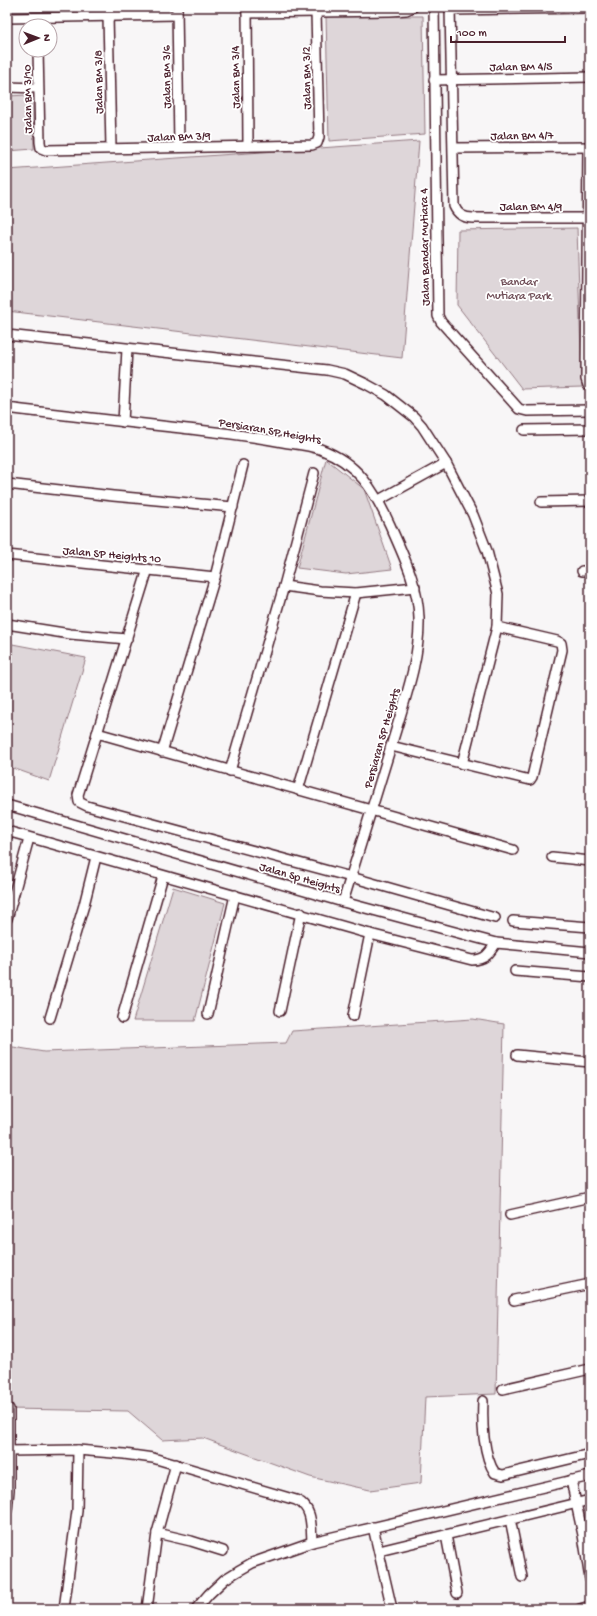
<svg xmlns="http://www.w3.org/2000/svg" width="597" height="1616" font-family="'Gochi Hand',sans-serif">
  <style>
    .green { fill: #ded6d9; stroke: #947a82 }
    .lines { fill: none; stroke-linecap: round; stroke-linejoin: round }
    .street-casing { stroke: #4a1f2b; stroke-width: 12 }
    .street { stroke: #fff; stroke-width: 9 }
    .labels { text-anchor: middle; stroke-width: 3.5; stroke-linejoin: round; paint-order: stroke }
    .street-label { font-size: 12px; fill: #4a1f2b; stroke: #fff }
    .park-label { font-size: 12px; fill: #6f4d56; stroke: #fff }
  </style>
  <rect width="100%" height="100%" fill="#f8f6f7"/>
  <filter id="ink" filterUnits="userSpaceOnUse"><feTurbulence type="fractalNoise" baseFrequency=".025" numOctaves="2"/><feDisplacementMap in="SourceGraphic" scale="8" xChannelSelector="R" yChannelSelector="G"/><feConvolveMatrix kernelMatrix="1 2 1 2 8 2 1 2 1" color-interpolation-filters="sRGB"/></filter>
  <g filter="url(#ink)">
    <g class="green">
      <path d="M 326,16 L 423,16 L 425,134 L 329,141 Z"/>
      <path d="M 29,95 L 33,101 L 34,149 L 7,151 L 7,96 Z"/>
      <path d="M 419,141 L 402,358 L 7,311 L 7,170 Z"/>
      <path d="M 577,228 L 582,387 L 522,389 L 457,305 L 458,230 Z"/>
      <path d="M 326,459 L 364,489 L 392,569 L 346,574 L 297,568 Z"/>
      <path d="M 7,643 L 86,658 L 49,781 L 7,766 Z"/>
      <path d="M 173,887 L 225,903 L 195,1021 L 133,1021 Z"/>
      <path d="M 473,1019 L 504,1024 L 496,1394 L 425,1397 L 421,1483 L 370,1490 L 310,1477 L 203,1438 L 162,1440 L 128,1411 L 7,1409 L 7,1046 L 44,1052 L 286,1043 L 292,1031 Z"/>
    </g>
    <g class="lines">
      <defs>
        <g id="street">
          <path d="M 177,7 L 179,147"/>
          <path d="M 247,7 L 248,146"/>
          <path d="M 434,7 L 438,316 L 441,322 L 519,409 L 527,411 L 590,410"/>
          <path d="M 450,7 L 454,206 C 458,215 464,218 473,218 L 588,218"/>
          <path d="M 451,10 L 590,8"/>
          <path d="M 247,13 L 390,11 L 406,10 L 413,7"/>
          <path d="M 108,16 L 111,148"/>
          <path d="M 7,18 L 177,15"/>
          <path d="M 38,50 L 40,142 L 41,148 L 46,150 L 312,145 L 317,143 L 319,137 L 316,12"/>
          <path d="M 434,80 L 590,77"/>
          <path d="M 7,87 L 38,88"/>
          <path d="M 588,147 L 586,379 L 588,385 L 590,386"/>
          <path d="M 454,148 L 590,147"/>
          <path d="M 7,335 L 327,370 L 345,374 L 366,384 L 386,395 L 414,417 L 422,426 L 446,463 L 473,515 L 487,551 L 498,594 L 497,627 L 462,764"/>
          <path d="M 7,408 C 71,416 135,423 198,430 C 227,433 255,437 283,442 C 295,444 308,445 320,449 C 358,463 374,490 390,525 C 403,555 418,584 419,618 C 420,656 407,693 396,730 C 379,787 361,844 343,902"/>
          <path d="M 123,422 L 127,349"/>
          <path d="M 524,430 L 590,429"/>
          <path d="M 7,484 L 113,496 L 233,507"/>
          <path d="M 379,500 L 446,463"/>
          <path d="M 541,502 L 590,501"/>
          <path d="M 7,555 L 215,577"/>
          <path d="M 148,569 L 78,795 L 79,802 L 87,806 L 351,877 L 495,918"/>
          <path d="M 582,571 L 590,571"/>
          <path d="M 284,586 L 320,591 L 356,593 L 415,587"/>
          <path d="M 7,624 L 70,634 L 127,639"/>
          <path d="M 97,733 L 513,850"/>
          <path d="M 391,746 L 530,780 L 532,777 L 562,650 L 561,643 L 557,641 L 497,627"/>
          <path d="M 162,752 L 215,577 L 243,465"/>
          <path d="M 230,771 L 284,586 L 314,473"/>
          <path d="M 298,790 L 356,593"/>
          <path d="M 7,805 L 343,902 L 496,943 L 590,952"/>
          <path d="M 7,831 L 370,934 L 472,960 C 485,960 489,954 496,943"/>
          <path d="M 552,857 L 590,861"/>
          <path d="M 7,919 L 29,838"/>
          <path d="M 513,921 L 590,927"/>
          <path d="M 515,971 L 590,977"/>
          <path d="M 280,1011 L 301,913"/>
          <path d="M 208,1014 L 235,895"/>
          <path d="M 353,1016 L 370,934"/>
          <path d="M 50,1018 L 84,905 L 96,857"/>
          <path d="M 122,1018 L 163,876"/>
          <path d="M 517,1055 L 590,1062"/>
          <path d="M 510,1215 L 590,1197"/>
          <path d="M 514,1300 L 590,1284"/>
          <path d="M 503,1389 L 590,1369"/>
          <path d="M 483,1401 C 482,1422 483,1456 495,1473 L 503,1475 L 590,1454"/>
          <path d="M 7,1451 L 78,1450 L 124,1454 L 153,1458 L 296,1500 C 313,1507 311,1526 312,1542"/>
          <path d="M 571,1480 L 583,1535 L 590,1579"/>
          <path d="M 7,1510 L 9,1490 L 9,1409"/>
          <path d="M 510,1519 L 522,1577"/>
          <path d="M 373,1527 L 392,1609"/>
          <path d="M 157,1533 L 191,1541 L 223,1551"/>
          <path d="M 446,1535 L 457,1593"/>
          <path d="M 379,1551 L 590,1500"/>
          <path d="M 64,1609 L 77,1511 L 78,1450"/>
          <path d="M 147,1609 L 157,1533 L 176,1464"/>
          <path d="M 196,1609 L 209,1594 L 225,1579 L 238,1571 L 252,1563 L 312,1542 L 590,1476"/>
          <path d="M 580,1609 L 590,1606"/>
        </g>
      </defs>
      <use href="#street" class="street-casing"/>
      <use href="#street" class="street"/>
    </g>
  </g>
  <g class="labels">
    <g class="street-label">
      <text transform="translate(521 66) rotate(-1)" y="4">Jalan BM 4/5</text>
      <text transform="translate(166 77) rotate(-91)" y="4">Jalan BM 3/6</text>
      <text transform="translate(235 77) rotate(-91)" y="4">Jalan BM 3/4</text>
      <text transform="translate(306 78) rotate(-91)" y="4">Jalan BM 3/2</text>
      <text transform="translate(98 82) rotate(-91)" y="4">Jalan BM 3/8</text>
      <text transform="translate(27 99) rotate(-91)" y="4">Jalan BM 3/10</text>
      <text transform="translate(522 135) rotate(-1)" y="4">Jalan BM 4/7</text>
      <text transform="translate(179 136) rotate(-2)" y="4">Jalan BM 3/9</text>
      <text x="531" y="210">Jalan BM 4/9</text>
      <text transform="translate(424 247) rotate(-91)" y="4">Jalan Bandar Mutiara 4</text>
      <text transform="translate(270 430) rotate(10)" y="4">Persiaran SP Heights</text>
      <text transform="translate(112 554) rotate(5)" y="4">Jalan SP Heights 10</text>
      <text transform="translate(381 738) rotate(-74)" y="4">Persiaran SP Heights</text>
      <text transform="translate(300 877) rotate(16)" y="4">Jalan Sp Heights</text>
    </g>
    <g class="park-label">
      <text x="519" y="285">Bandar<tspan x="519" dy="14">Mutiara Park</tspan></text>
    </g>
  </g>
  <rect width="597" height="1616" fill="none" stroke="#fff" stroke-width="24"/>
  <rect x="12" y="12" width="573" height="1592" fill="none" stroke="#4a1f2b" stroke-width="1.5" filter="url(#ink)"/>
  <g transform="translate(38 38) rotate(89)"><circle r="19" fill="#ffffff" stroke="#b7a5aa"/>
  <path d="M0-3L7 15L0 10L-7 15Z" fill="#4a1f2b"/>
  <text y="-6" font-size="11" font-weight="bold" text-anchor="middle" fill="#4a1f2b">N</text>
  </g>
  <path d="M451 36v6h114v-6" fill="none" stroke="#4a1f2b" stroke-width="2"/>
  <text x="457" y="36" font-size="12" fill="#4a1f2b" stroke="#ffffff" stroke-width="3" paint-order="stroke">100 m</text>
</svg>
